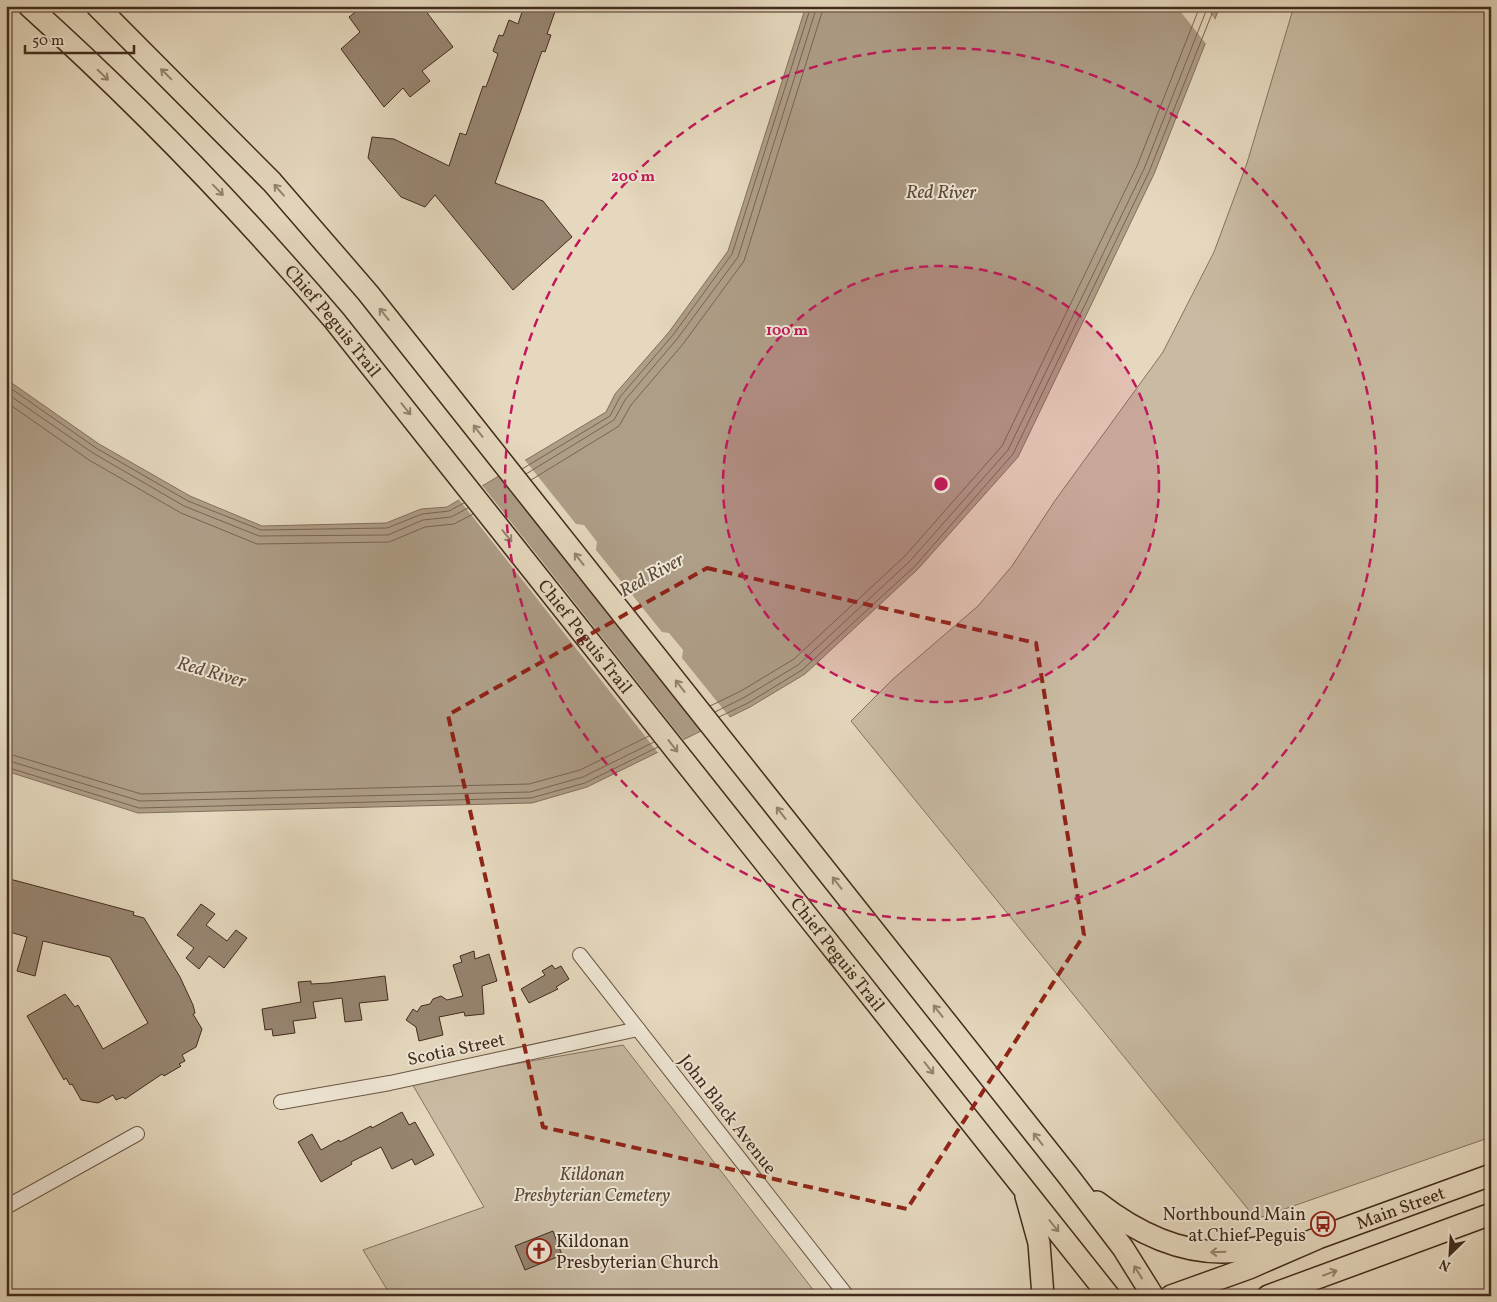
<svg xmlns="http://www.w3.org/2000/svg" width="1497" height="1302" font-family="Vollkorn,serif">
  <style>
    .green { fill: #c9bba3; stroke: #867360 }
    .water { fill: #ae9d87; stroke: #836f5d }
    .pier { fill: #e5d8be }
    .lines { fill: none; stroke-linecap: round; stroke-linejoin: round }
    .shore { stroke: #786452; stroke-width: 1 }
    .building { fill: #978571; stroke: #422b1d }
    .street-casing { stroke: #6b5645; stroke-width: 16 }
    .primary-casing { stroke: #422b1d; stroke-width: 24 }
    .street { stroke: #eee6d5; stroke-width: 14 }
    .primary { stroke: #e5d8be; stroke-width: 21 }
    .oneway { stroke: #94826e }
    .marked { fill: none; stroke: #8f2418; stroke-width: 4; stroke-dasharray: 10 6; stroke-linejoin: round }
    .ring { fill: none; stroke: #c2185b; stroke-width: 2.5; stroke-dasharray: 9 6 }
    .labels { text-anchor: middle; stroke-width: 4; stroke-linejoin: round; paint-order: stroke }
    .street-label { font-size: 18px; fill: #422b1d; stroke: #eee6d5 }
    .park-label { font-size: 18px; font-style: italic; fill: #5d4838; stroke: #eee6d5 }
    .poi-label { font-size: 18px; fill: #422b1d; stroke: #eee6d5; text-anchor: end }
    .water-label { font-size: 19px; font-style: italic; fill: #5d4838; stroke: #eee6d5 }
    .centre { fill: #c2185b; stroke: #eee6d5; stroke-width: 2.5 }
    .ring-label { font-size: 15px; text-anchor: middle; font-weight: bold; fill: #c2185b; stroke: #eee6d5; stroke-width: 4; stroke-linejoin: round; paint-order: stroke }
  </style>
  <rect width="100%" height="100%" fill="#e5d8be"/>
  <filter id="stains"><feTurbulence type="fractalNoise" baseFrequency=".004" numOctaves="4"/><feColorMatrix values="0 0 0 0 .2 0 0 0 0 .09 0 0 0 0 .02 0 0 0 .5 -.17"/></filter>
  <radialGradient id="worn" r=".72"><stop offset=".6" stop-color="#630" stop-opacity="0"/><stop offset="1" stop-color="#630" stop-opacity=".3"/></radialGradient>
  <g class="green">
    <path d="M 1294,6 L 1491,6 L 1491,1137 L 1256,1219 L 851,721 L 893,679 L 978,606 L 1012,566 L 1054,502 L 1163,352 L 1214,252 L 1247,163 Z"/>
    <path d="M 623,1045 L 818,1296 L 391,1296 L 363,1250 L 484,1207 L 411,1082 Z"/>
  </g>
  <path class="water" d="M 806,6 L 1220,6 L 1154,174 L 1018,457 L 918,569 L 805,674 L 750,707 L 587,787 L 532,803 L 138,813 L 6,771 L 6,379 L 99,444 L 190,496 L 262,526 L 386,523 L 421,509 L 447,507 L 606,412 L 615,394 L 669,332 L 728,251 Z"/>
  <g class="pier">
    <path d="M 1176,6 L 1205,6 L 1217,22 L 1207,45 Z"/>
    <path d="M 524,459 L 576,524 L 584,525 L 597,542 L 596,550 L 662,632 L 669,633 L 683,650 L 682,658 L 731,719 L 703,733 L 498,474 Z"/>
    <path d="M 481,484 L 685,742 L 659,754 L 458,498 Z"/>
  </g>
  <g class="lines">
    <g class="shore">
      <path d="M 6,385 L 96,448 L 188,501 L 261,530 L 387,528 L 422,514 L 449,511 L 464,503"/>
      <path d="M 6,393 L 93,453 L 184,506 L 259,536 L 388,535 L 423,520 L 451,517 L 468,508"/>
      <path d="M 6,402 L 89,460 L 181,513 L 257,544 L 389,542 L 425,527 L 454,524 L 473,514"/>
      <path d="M 522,469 L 610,416 L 620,397 L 673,335 L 732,254 L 811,6"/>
      <path d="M 526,474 L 614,420 L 625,400 L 677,339 L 738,257 L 817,6"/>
      <path d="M 531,480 L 619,426 L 631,405 L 683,344 L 744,261 L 824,6"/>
      <path d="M 710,706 L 741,691 L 794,659 L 905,556 L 1002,446 L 1137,166 L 1200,6"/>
      <path d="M 715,712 L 745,697 L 798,665 L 910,561 L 1008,450 L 1144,169 L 1208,6"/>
      <path d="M 719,717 L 748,703 L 802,670 L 915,566 L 1013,454 L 1149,172 L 1215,6"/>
      <path d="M 6,753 L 141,794 L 529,784 L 580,770 L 649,736"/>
      <path d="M 6,760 L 140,801 L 530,792 L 583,777 L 654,742"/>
      <path d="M 6,767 L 139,808 L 531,798 L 585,783 L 658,747"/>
    </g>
  </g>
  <g class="building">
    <path d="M 363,6 L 422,6 L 453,47 L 422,71 L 430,81 L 410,97 L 403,88 L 384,107 L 341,49 L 360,32 L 349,17 Z"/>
    <path d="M 524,6 L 557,6 L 547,34 L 551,35 L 545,52 L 542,51 L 495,183 L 543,201 L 572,237 L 513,290 L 435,195 L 425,207 L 401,197 L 368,158 L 372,137 L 394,139 L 449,166 L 460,133 L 466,135 L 483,86 L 486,87 L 498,54 L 493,51 L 499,35 L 503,36 L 509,20 L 518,24 Z"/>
    <path d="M 6,878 L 134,912 L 133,915 L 144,918 L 180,977 L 193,1005 L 195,1013 L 193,1014 L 202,1029 L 196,1047 L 182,1055 L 185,1061 L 179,1064 L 181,1066 L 164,1076 L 162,1074 L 125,1099 L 123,1097 L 116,1100 L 113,1095 L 98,1103 L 81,1100 L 72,1084 L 70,1085 L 66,1078 L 64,1080 L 27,1016 L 65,994 L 75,1007 L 78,1005 L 103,1049 L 148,1023 L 110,957 L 43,941 L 35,976 L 17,971 L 27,937 L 6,931 Z"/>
    <path d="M 201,904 L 215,914 L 206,925 L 227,941 L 236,930 L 247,938 L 224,968 L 209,956 L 199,969 L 186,958 L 194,948 L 177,935 Z"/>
    <path d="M 474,951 L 475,959 L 489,954 L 497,981 L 482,986 L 484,1014 L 465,1016 L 464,1012 L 439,1017 L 443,1035 L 419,1041 L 416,1027 L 406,1020 L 413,1009 L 417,1012 L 421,1006 L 430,1004 L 433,999 L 441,996 L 447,1000 L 463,996 L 453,965 L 462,962 L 460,956 Z"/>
    <path d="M 552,965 L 555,969 L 561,966 L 569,979 L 556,987 L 558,989 L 529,1003 L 521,989 L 545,975 L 542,971 Z"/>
    <path d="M 385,976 L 388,1000 L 359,1003 L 362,1020 L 345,1022 L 342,998 L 313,1002 L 316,1018 L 293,1021 L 295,1033 L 273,1036 L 272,1029 L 265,1030 L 262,1009 L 301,1002 L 298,982 L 311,981 L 311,984 L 329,983 Z"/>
    <path d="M 402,1112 L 409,1125 L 415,1122 L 434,1155 L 415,1165 L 412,1159 L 392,1169 L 381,1147 L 351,1162 L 352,1164 L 321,1182 L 298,1142 L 312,1134 L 321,1150 L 339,1140 L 340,1142 L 371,1126 L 372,1128 Z"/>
    <path d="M 553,1231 L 562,1255 L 525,1270 L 515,1246 Z"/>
  </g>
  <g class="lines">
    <defs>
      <g id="street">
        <path d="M 580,955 L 847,1296"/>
        <path d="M 281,1102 L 390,1083 L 638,1029"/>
        <path d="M 6,1207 L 137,1134"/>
      </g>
      <g id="primary">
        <path id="s1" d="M 29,6 C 138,104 239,209 334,320 L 1109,1296"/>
        <path d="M 97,6 L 272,182 L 368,293 L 1069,1177 L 1123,1248 L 1153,1296"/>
        <path d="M 1026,1196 L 1039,1243 L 1043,1296"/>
        <path d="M 1097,1202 C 1138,1234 1185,1257 1238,1251 C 1255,1249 1271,1244 1288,1242"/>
        <path id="s2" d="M 1171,1296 L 1249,1268 L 1318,1238 L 1491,1175"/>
        <path d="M 1268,1296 L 1491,1214"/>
      </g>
    </defs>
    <use href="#street" class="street-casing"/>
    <use href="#primary" class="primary-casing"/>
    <use href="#street" class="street"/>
    <use href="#primary" class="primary"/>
  </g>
  <defs><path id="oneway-shaft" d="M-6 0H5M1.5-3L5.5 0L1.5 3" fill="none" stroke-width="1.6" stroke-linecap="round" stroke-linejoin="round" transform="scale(1.25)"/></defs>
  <g class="oneway">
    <use href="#oneway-shaft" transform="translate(166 74) rotate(-135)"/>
    <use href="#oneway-shaft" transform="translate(103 75) rotate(44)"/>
    <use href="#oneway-shaft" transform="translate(218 190) rotate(46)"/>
    <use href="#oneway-shaft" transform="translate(279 190) rotate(-131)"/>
    <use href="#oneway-shaft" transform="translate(384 314) rotate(-129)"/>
    <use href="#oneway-shaft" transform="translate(406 409) rotate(51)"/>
    <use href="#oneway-shaft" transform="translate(478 431) rotate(-128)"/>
    <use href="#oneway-shaft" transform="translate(507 536) rotate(51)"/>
    <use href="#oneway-shaft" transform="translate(579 559) rotate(-128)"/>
    <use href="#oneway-shaft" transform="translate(680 686) rotate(-128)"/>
    <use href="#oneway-shaft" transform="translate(673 746) rotate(52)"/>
    <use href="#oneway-shaft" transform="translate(781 813) rotate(-128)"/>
    <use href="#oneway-shaft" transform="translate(837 883) rotate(-128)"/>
    <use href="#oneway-shaft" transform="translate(938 1011) rotate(-128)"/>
    <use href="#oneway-shaft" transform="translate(929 1068) rotate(52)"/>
    <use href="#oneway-shaft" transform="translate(1038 1139) rotate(-128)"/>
    <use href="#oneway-shaft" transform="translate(1054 1226) rotate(51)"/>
    <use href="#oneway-shaft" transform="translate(1218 1252) rotate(178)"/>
    <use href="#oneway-shaft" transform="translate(1138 1272) rotate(-122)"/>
    <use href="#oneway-shaft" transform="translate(1330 1273) rotate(-20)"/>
  </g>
  <path class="marked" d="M 707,568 L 1036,643 L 1084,935 L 907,1209 L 543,1127 L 448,715 Z"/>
  <circle cx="941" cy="484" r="218" fill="#c2185b" fill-opacity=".12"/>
  <g class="ring">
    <circle cx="941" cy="484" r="218"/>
    <circle cx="941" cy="484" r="436"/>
  </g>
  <defs>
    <symbol id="bus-ring" viewBox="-11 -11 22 22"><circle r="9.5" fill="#eee6d5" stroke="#8f2418" stroke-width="1.5"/><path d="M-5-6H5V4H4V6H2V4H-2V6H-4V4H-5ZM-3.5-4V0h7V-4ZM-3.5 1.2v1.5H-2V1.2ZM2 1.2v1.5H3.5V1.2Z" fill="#8f2418"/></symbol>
    <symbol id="church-ring" viewBox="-11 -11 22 22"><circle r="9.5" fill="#eee6d5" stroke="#8f2418" stroke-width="1.5"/><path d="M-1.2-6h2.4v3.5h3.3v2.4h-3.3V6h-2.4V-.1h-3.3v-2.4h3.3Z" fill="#8f2418"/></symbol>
  </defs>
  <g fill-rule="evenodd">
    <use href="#bus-ring" x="1309" y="1210" width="28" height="28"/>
    <use href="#church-ring" x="525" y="1237" width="28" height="28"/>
  </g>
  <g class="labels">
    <g class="street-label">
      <text dy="6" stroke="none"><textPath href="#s1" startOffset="438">Chief Peguis Trail</textPath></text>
      <text dy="6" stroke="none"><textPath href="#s1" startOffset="842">Chief Peguis Trail</textPath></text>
      <text dy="6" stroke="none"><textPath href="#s1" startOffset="1248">Chief Peguis Trail</textPath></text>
      <text transform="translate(456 1049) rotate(-12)" y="6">Scotia Street</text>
      <text transform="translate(728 1114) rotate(52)" y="6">John Black Avenue</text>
      <text dy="6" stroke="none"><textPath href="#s2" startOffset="246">Main Street</textPath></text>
    </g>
    <g class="park-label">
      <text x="592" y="1180">Kildonan<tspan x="592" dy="21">Presbyterian Cemetery</tspan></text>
    </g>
    <g class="poi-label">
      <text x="1306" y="1220">Northbound Main<tspan x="1306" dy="21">at Chief Peguis</tspan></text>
      <text x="556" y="1247" text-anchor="start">Kildonan<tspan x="556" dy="21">Presbyterian Church</tspan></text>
    </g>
    <g class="water-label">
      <text x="941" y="198">Red River</text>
      <text transform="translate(651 574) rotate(-29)" y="7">Red River</text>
      <text transform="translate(212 671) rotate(16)" y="7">Red River</text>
    </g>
  </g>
  <circle cx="941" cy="484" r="8" class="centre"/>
  <g class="ring-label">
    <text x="633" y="181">200 m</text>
    <text x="787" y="335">100 m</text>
  </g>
  <rect width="1497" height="1302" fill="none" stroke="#e5d8be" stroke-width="25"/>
  <rect x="8" y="8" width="1482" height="1287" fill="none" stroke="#422b1d" stroke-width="2.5"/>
  <rect x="12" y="12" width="1472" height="1277" fill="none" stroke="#422b1d"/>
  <g transform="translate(1450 1254) rotate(205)" stroke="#eee6d5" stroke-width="4" paint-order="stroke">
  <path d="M0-4L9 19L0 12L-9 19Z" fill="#422b1d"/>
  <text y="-8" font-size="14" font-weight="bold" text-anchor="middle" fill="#422b1d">N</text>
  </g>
  <path d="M25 45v8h109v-8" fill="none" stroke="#422b1d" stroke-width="2.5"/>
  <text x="32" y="45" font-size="15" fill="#422b1d" stroke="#eee6d5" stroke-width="4" paint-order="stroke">50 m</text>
  <rect width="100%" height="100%" filter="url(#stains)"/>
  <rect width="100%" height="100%" fill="url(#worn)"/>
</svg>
